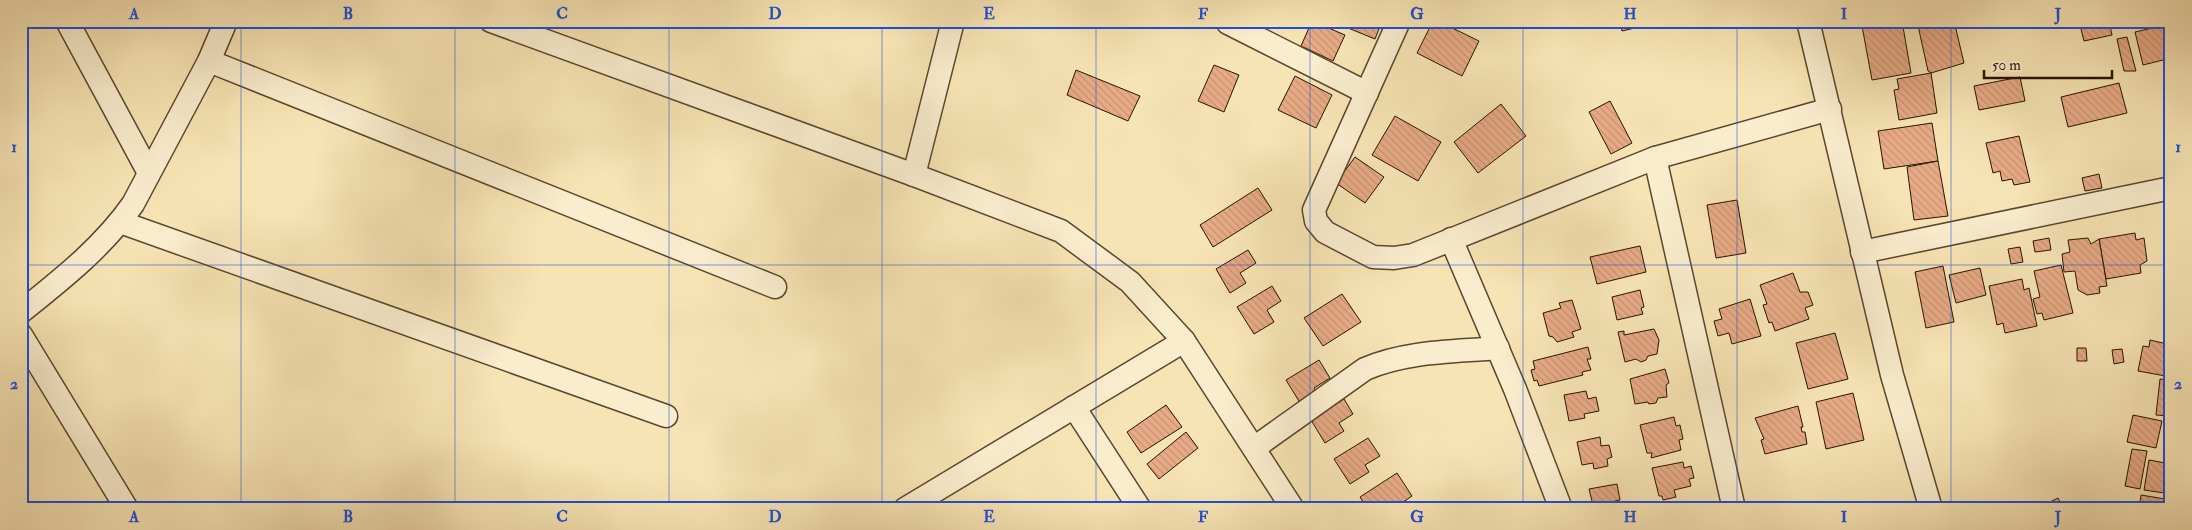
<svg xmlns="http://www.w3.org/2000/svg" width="2192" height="530" font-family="'IM FELL Double Pica',serif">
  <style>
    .building { fill: url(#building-back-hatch); stroke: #251302 }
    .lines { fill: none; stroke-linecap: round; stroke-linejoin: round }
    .minor-casing { stroke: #5a472e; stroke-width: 25 }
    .minor { stroke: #faedce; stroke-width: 22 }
    .grid { fill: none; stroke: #1d4ed8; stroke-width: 1; stroke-opacity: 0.55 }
    .neatline { fill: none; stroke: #1d4ed8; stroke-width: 2 }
    .grid-label { font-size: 16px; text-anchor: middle; font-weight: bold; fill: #1d4ed8 }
  </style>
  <defs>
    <pattern id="building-back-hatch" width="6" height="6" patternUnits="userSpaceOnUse" patternTransform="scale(1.25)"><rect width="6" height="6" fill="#e8ab86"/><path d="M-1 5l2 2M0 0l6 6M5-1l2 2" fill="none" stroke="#c79272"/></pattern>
  </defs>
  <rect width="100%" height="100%" fill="#f7e4b4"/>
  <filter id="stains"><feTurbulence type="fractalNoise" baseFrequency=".004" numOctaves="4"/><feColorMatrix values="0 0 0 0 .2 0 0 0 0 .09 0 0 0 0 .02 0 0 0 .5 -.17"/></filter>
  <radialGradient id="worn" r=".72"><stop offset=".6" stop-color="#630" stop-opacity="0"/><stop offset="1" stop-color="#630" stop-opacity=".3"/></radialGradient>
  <g class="building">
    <path d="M 1312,21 L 1345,35 L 1333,61 L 1301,46 Z"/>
    <path d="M 1331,21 L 1382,21 L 1375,39 Z"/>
    <path d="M 1433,21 L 1438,21 L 1479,41 L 1462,76 L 1417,53 Z"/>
    <path d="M 1620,21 L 1664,21 L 1622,31 Z"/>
    <path d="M 1886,21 L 1902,21 L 1911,73 L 1872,80 L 1862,26 Z"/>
    <path d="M 1917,21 L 1954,21 L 1964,63 L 1931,73 L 1928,71 Z"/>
    <path d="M 2079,21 L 2109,21 L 2112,35 L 2084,41 Z"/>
    <path d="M 2166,25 L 2171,46 L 2171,58 L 2143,65 L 2135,32 Z"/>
    <path d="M 2127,37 L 2136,71 L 2124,71 L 2117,39 Z"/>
    <path d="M 1214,65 L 1239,75 L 1224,112 L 1198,101 Z"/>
    <path d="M 1076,70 L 1140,96 L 1128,121 L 1067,95 Z"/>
    <path d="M 1931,73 L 1937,113 L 1899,120 L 1894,90 L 1899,89 L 1897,79 Z"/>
    <path d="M 1295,76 L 1332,95 L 1316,128 L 1278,110 Z"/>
    <path d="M 2020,77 L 2025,101 L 1979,110 L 1974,86 Z"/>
    <path d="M 2119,83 L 2127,113 L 2068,127 L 2061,97 Z"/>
    <path d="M 1610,101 L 1632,143 L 1611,154 L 1589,112 Z"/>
    <path d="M 1501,104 L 1526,136 L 1478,173 L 1454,142 Z"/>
    <path d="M 1395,116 L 1441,142 L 1418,181 L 1372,155 Z"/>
    <path d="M 1932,123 L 1938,161 L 1884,169 L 1878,131 Z"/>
    <path d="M 2019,136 L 2030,182 L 2014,185 L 2012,179 L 2002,181 L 2000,171 L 1993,173 L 1986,143 Z"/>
    <path d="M 1355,157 L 1384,177 L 1365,203 L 1336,183 Z"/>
    <path d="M 1938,161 L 1948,216 L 1914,220 L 1907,167 Z"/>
    <path d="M 2099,174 L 2102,188 L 2085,191 L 2082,178 Z"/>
    <path d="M 1258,188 L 1272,210 L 1213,247 L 1200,225 Z"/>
    <path d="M 1737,200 L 1746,253 L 1716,258 L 1707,205 Z"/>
    <path d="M 2135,233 L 2136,240 L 2144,238 L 2147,261 L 2140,265 L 2141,273 L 2106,279 L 2099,239 Z"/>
    <path d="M 2049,238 L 2051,250 L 2035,252 L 2033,241 Z"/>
    <path d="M 2088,238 L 2091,244 L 2099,239 L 2107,286 L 2099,287 L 2100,293 L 2087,295 L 2078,290 L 2075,271 L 2064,272 L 2062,254 L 2070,252 L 2068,240 Z"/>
    <path d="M 1640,246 L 1646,272 L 1597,284 L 1590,257 Z"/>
    <path d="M 2020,247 L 2023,262 L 2011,264 L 2008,249 Z"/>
    <path d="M 1248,250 L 1256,263 L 1240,273 L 1246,283 L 1230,293 L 1216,269 Z"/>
    <path d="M 2061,265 L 2073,313 L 2044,320 L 2042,313 L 2037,314 L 2033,299 L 2040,297 L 2034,271 Z"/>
    <path d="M 1943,266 L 1954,322 L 1926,328 L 1915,272 Z"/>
    <path d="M 1980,268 L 1986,295 L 1956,303 L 1949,275 Z"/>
    <path d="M 1793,273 L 1800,292 L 1808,292 L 1813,305 L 1805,308 L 1809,319 L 1775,331 L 1772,322 L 1769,323 L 1763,305 L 1767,304 L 1760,285 Z"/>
    <path d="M 2022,279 L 2024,290 L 2029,288 L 2037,326 L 2005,333 L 2003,323 L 1997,325 L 1989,286 Z"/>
    <path d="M 1272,286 L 1281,301 L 1267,310 L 1274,322 L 1254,334 L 1237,307 Z"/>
    <path d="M 1640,290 L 1644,307 L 1641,308 L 1643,314 L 1617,320 L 1612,297 Z"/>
    <path d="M 1342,294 L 1361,322 L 1323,346 L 1304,318 Z"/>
    <path d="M 1750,299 L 1761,336 L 1732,344 L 1729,333 L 1718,336 L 1714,321 L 1722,319 L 1719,309 Z"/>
    <path d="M 1572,300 L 1581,329 L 1572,332 L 1574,337 L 1557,342 L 1553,337 L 1549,336 L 1543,313 L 1561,308 L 1559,303 Z"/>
    <path d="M 1654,329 L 1659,340 L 1657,354 L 1648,356 L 1646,360 L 1641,362 L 1636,359 L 1625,362 L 1618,332 L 1624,331 L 1624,335 Z"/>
    <path d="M 1835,333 L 1848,379 L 1808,389 L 1796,343 Z"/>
    <path d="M 2150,340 L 2171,345 L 2171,377 L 2138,371 L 2143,346 L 2149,347 Z"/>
    <path d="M 1588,347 L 1591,359 L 1587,359 L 1591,370 L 1582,372 L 1583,375 L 1539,386 L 1537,380 L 1534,381 L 1531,370 L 1535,369 L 1533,361 Z"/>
    <path d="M 2077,348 L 2086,348 L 2087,361 L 2077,361 Z"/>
    <path d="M 2122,349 L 2124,362 L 2114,364 L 2112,350 Z"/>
    <path d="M 1319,360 L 1330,378 L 1314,388 L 1319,396 L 1302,406 L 1286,380 Z"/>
    <path d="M 1665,369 L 1669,383 L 1666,385 L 1667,397 L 1658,398 L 1656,403 L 1649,404 L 1648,402 L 1635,404 L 1630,379 Z"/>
    <path d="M 2160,379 L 2171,381 L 2171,416 L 2156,415 Z"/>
    <path d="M 1586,391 L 1588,399 L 1596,397 L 1599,411 L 1584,414 L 1585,418 L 1569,421 L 1564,395 Z"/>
    <path d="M 1853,393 L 1864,440 L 1826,449 L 1816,402 Z"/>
    <path d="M 1344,399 L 1353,414 L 1339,423 L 1344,431 L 1325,443 L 1311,420 Z"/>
    <path d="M 1166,405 L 1182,427 L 1141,453 L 1127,432 Z"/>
    <path d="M 1798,406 L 1803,427 L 1801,427 L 1802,432 L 1805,432 L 1807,444 L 1765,454 L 1761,440 L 1764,439 L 1755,418 Z"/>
    <path d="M 2133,415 L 2162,421 L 2156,448 L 2127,442 Z"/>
    <path d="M 1674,417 L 1676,426 L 1680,425 L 1683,439 L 1679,440 L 1681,450 L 1651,458 L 1652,453 L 1647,453 L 1640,425 Z"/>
    <path d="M 1186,432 L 1198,448 L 1159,479 L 1147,464 Z"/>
    <path d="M 1600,437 L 1601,446 L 1609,445 L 1612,457 L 1607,459 L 1608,466 L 1594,469 L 1593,463 L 1582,465 L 1577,442 Z"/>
    <path d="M 1368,438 L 1380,456 L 1365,465 L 1369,472 L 1350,484 L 1334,459 Z"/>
    <path d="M 2132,449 L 2147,451 L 2140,489 L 2125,486 Z"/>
    <path d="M 2149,460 L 2171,464 L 2171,494 L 2144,490 Z"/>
    <path d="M 1683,462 L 1684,468 L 1691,466 L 1694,478 L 1689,479 L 1691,486 L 1674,490 L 1676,497 L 1663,500 L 1662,496 L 1659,496 L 1652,468 Z"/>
    <path d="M 1397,473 L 1412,496 L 1393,509 L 1365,509 L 1367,508 L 1360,497 Z"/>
    <path d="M 1617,484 L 1620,500 L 1611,502 L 1613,509 L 1594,509 L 1589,489 Z"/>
    <path d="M 2141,495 L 2171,500 L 2171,509 L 2139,509 Z"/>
    <path d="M 2058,498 L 2064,509 L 2036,509 Z"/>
  </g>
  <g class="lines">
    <defs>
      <g id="minor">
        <path d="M 67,21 L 149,173"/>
        <path d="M 491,21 L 914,175 L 1061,231 L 1130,282 L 1184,341 L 1293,509"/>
        <path d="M 1399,21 L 1314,210 L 1316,221 L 1325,232 L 1373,257 L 1394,258 L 1413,255 L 1655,158 L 1830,109"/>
        <path d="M 1808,21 L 1892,375 L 1931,509"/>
        <path d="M 1228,23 L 1367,93"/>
        <path d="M 209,61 L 775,287"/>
        <path d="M 1655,158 L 1734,509"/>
        <path d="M 914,175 L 953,21"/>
        <path d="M 120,222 L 666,416"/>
        <path d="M 1451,239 L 1515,389 L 1561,509"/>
        <path d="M 1862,252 L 2171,188"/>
        <path d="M 21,312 C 62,279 103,247 133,204 L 209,61 L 226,21"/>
        <path d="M 21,335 L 127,509"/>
        <path d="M 1074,407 L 1140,509"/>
        <path d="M 1254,448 L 1365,369 C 1406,351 1453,352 1498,348"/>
        <path d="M 905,509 L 1184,341"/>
      </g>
    </defs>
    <use href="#minor" class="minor-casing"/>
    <use href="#minor" class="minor"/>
  </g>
  <path class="grid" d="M 241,21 L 241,509M 455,21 L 455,509M 669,21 L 669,509M 882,21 L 882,509M 1096,21 L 1096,509M 1310,21 L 1310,509M 1523,21 L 1523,509M 1737,21 L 1737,509M 1951,21 L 1951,509M 21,265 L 2171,265"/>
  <rect width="2192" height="530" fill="none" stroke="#f7e4b4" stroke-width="55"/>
  <path d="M1984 70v8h128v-8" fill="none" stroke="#251302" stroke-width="2.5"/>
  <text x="1992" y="70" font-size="15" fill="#251302" stroke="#faedce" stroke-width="4" paint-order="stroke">50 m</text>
  <rect x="28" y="28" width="2136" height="474" class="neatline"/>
  <g class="grid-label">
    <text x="134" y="19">A</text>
    <text x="348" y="19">B</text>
    <text x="562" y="19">C</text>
    <text x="775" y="19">D</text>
    <text x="989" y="19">E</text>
    <text x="1203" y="19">F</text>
    <text x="1417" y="19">G</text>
    <text x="1630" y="19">H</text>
    <text x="1844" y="19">I</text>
    <text x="2058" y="19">J</text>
    <text x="14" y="152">1</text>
    <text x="2178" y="152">1</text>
    <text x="14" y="389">2</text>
    <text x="2178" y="389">2</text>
    <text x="134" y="522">A</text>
    <text x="348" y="522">B</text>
    <text x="562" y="522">C</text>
    <text x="775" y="522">D</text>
    <text x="989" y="522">E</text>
    <text x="1203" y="522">F</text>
    <text x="1417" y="522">G</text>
    <text x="1630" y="522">H</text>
    <text x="1844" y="522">I</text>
    <text x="2058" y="522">J</text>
  </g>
  <rect width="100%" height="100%" filter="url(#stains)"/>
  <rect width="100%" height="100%" fill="url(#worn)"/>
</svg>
